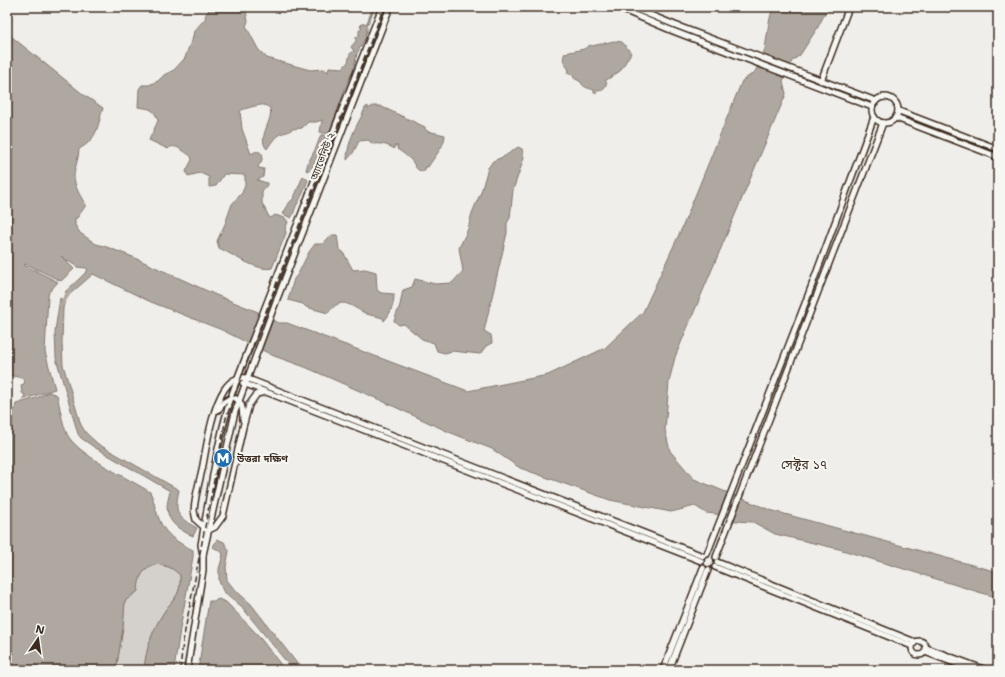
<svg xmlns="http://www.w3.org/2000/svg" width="1005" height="677" font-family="'Shantell Sans','Noto Sans Bengali',sans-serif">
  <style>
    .green { fill: #d4d1cc; stroke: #887e75 }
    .water { fill: #afa8a1; stroke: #81766d }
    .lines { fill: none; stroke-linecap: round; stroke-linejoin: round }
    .canal { stroke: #afa8a1; stroke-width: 4.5 }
    .secondary-casing { stroke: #3b2a1e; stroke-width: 8 }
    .secondary { stroke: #f6f6f2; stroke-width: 5 }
    .rail { stroke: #3b2a1e; stroke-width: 1.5; stroke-dasharray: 6 3; stroke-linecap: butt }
    .labels { text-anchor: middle; stroke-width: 4; stroke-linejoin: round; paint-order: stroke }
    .street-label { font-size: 10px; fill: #3b2a1e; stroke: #f6f6f2 }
    .poi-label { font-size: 10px; font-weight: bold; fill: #3b2a1e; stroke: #f6f6f2; text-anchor: start }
    .quarter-label { font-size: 12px; fill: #3b2a1e; stroke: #f6f6f2 }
  </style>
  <rect width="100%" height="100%" fill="#efeeea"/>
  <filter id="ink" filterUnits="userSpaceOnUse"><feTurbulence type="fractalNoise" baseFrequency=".025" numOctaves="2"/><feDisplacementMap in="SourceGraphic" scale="8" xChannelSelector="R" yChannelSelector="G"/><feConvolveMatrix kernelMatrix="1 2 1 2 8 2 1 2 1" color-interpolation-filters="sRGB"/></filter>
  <g filter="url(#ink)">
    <path class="green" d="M 157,564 L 172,568 L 180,575 C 182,598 171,599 161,617 C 151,634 146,650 144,670 L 116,670 L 123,628 L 125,601 L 138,591 C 138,574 142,571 157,564 Z"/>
    <g class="water">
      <path d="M 211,7 L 245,7 L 248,21 L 246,26 L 258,49 L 267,58 L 310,70 L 324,69 L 328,72 L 329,67 L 343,68 L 348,62 L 350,54 L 354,51 L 351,47 L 356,41 L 356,37 L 359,36 L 359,31 L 362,27 L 360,26 L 362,24 L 367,23 L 373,7 L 375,7 L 367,26 L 367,32 L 365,35 L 366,37 L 357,53 L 354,68 L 345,89 L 329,134 L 320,132 L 322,120 L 316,122 L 308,122 L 302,128 L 292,129 C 288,133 285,132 280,134 C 275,137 270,144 267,149 C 256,137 274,121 270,108 C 268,107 267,106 264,105 C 261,104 242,109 240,111 L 242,129 L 251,154 C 256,151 259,150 263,155 L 261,163 L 258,166 L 259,168 L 264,169 L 263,177 L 257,180 L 267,183 L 267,185 L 262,191 L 262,203 L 269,217 L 271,218 L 275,215 L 285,218 L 288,222 L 285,229 L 286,233 L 272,268 C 258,272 232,254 219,248 L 217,241 L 225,224 L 232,204 L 242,193 L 245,185 L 245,175 L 224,174 L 216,186 L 209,187 L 209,177 L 200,173 L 188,176 L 186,171 L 192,160 L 191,156 C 184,152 174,142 168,149 L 149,140 L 158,121 C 154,108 150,109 138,107 L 139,89 L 142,85 L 149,85 L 158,81 L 164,75 L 174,70 L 185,58 L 190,44 L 192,41 L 194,31 L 205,19 L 206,14 Z"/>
      <path d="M 773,7 L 828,7 L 818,27 L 800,55 L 792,61 L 783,81 L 786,94 L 675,357 L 669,382 L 665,430 L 670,451 L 694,479 L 770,510 L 998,572 L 998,598 L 839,549 L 775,534 L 753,522 L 736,521 L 716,514 L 706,513 L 695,506 L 671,512 L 610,500 L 520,468 L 492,449 L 449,432 L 380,400 L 305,367 L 274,356 L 222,330 L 151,302 L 93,274 L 69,295 L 65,292 L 79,279 L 88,270 L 86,268 L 77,267 L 61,256 L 74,269 L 61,281 L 26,264 L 24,265 L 58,282 L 49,292 L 48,296 L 45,352 L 55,389 L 22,400 L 25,395 L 22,393 L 21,385 L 24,384 L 25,380 L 18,377 L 7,375 L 7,33 L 84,95 L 103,108 C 97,127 98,139 79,149 C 79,158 75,166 74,175 C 74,186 80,196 86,205 L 77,218 L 75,218 L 75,225 L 80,233 L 96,244 L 104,246 L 133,257 L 216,295 L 258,312 L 259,315 L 279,323 L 287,323 L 468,391 L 548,375 L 605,348 L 643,312 L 682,228 L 742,81 L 755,72 L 765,49 L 769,22 Z"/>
      <path d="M 614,41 L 622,42 L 631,53 L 620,71 L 605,81 L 607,83 L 603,90 L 597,91 L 596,93 L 594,92 L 594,90 C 589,88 583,88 581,82 L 574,78 L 573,75 L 567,73 L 569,70 C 565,64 561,60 565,53 L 584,49 L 590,45 L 592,46 Z"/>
      <path d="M 368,106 L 368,109 L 373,106 L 380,106 L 425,127 L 425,129 L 427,131 L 445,135 C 445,146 434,157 428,167 L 425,167 L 425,171 C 415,172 416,165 411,160 C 407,156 402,152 397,149 L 398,146 L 394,146 L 394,149 C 390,145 379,143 373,144 L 368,140 L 359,141 L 353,153 L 347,160 C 347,148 352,134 358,123 C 361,117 363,114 365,108 Z"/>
      <path d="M 322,134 L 325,135 C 328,143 315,168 307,171 L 306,170 L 308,163 L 316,148 L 321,135 Z"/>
      <path d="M 518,147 L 522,149 L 524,158 L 513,190 L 510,218 L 507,223 L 507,233 L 484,331 L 491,335 L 492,343 L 486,346 L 480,354 L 452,351 L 445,353 L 437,351 L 434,343 L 422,339 L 404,324 L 399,325 L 394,321 L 400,305 L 403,290 L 412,287 L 415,279 L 435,284 L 452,283 L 463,271 L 459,248 L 468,229 L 472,213 L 481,192 L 488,168 L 493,161 L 505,156 Z"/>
      <path d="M 303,176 L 308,180 C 304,190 302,197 296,206 C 294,211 294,214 291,218 L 283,214 L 289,203 L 294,198 Z"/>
      <path d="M 332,235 L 337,235 L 339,249 L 343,252 L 353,270 L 365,269 L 376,272 L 377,290 L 381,293 L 394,294 C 394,305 391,313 384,321 L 383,318 C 377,316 372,316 367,314 C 351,307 342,294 328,313 L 306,307 L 303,304 L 288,300 L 294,279 L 298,274 L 309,252 L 315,244 L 322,244 Z"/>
      <path d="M 60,298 L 65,301 L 63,308 L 62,343 L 63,365 L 81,425 L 86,433 L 98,444 L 179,490 C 174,513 177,517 197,528 L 193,536 C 180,530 168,524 167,507 C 167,502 169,497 170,491 L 94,447 L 81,438 L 78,434 L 56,358 L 55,331 Z"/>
      <path d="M 49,392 L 57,395 C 60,407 62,423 67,434 C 77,455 130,479 150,492 C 154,499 154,506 157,513 C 163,534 175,541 193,550 L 193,557 L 180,629 L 174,670 L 144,670 C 146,650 151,634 161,617 C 171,599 182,598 180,575 C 161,557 139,562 138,591 L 125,601 L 123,628 L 116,670 L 7,670 L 7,410 L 13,412 L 15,409 L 16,404 L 36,398 Z"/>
      <path d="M 217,539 L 224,542 L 229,551 L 226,567 L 227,580 L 234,589 L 251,604 L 302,670 L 293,670 L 241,606 L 223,591 L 219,581 L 219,569 L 223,555 L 222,552 L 213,547 Z"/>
      <path d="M 218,599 L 226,602 L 257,634 L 285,670 L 198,670 L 209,601 L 215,601 Z"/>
    </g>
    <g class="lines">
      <path class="canal" d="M 61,305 L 71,289"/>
      <defs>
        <g id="secondary">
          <path d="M 616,7 L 673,31 L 872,107"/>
          <path d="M 631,7 L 675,25 L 876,101"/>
          <path d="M 821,81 L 849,7"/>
          <circle cx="885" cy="110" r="13"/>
          <path d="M 899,111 L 998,149"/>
          <path d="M 896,118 L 998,157"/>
          <path d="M 243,383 L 701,561"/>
          <path d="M 218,410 L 224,402 L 232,397 C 244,401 242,409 243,420"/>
          <path d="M 204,527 L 196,520 L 194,511 C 195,495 200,480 203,465 C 207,443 212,409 224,390 C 229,382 237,376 246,378 L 703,556"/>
          <path d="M 209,530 L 215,527 L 223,516 L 243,427 L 249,405 L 257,394 L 265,392"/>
          <path d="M 707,554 L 806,301 L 874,117"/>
          <path d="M 203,555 L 235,412 L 272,312 L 390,7"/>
          <path d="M 716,557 L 883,123"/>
          <path d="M 717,562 L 915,642"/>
          <path d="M 715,567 L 912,646"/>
          <circle cx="919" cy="648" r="7"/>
          <path d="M 927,648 L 986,670"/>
          <path d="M 925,652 L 973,670"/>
          <path d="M 187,670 L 203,570 L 203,555 L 201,545 C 211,488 218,431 238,377 L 382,7"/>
          <path d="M 663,670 L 703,568"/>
          <path d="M 669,670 L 708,570"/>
        </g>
      </defs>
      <use href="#secondary" class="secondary-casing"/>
      <use href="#secondary" class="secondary"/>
      <path class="rail" d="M 180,670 L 183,641 L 226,418 L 277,282 L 384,7"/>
    </g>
  </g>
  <defs>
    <symbol id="metro-disc" viewBox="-11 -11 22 22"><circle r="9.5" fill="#1f6fb2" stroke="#f6f6f2"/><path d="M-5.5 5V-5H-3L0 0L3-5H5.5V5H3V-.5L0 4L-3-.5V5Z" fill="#fff"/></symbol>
  </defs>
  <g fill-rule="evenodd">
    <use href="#metro-disc" x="212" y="447" width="22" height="22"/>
  </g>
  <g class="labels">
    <g class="street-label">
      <text transform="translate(322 156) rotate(-69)" y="4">অ্যাভেনিউ ২</text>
    </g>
    <g class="poi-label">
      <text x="237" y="462">উত্তরা দক্ষিণ</text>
    </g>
    <g class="quarter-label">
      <text x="804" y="469">সেক্টর ১৭</text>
    </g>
  </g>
  <rect width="1005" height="677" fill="none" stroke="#f6f6f2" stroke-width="24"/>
  <rect x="12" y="12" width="981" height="653" fill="none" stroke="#3b2a1e" stroke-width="1.5" filter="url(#ink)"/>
  <g transform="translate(38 639) rotate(13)" stroke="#f6f6f2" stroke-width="3" paint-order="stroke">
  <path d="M0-3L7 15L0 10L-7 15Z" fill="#3b2a1e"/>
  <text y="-6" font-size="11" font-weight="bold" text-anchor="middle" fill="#3b2a1e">N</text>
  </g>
</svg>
